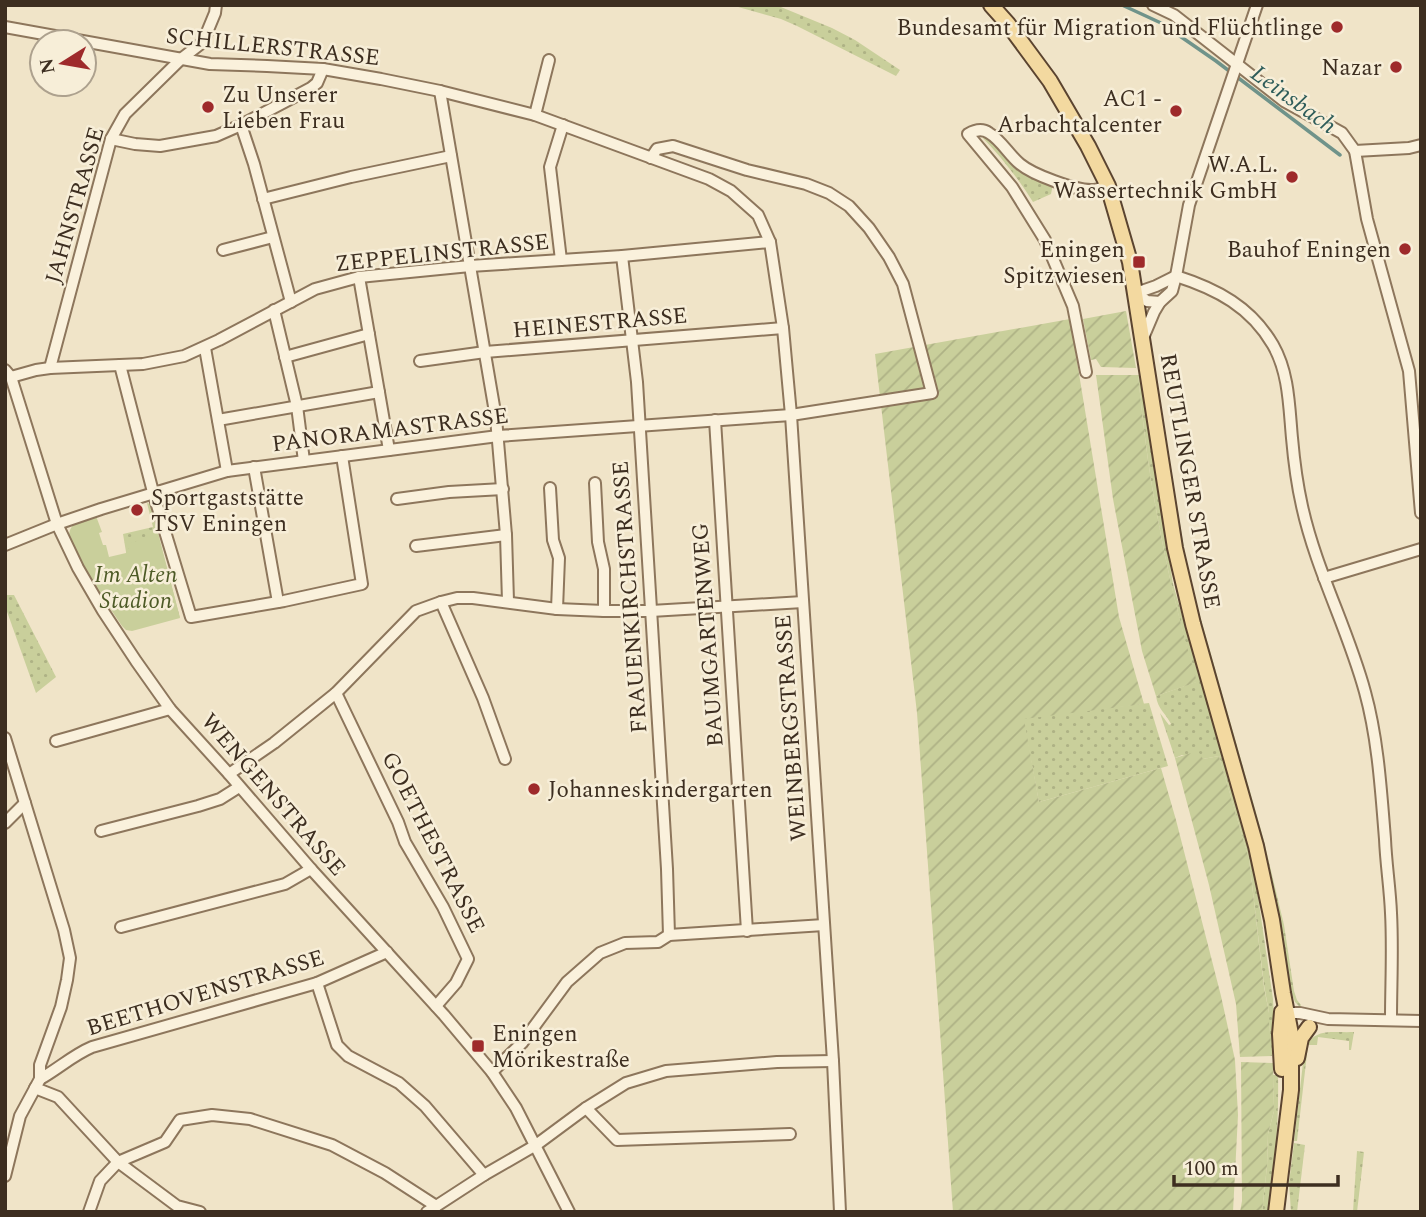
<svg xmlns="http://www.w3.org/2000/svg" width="1426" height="1217" font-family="Spectral,serif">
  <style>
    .grass { fill: url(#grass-dots) }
    .park { fill: #c9cf9b }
    .garden { fill: url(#garden-furrows) }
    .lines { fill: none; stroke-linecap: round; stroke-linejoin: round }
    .stream { stroke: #6f938a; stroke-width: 3.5 }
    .minor-casing { stroke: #8d765c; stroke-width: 14 }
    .major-casing { stroke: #5b4430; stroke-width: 18 }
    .minor { stroke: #faf1dc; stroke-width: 10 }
    .major { stroke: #f3d9a0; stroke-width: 14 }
    .poi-dot { fill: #9e2a2b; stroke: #f7eed8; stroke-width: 2.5 }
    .labels { text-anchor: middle; stroke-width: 5; stroke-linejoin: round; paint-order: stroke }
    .poi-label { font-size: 23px; fill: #3d2e20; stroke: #f7eed8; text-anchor: end }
    .street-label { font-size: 23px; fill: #3d2e20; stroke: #f7eed8 }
    .park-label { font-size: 23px; font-style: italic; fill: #4d5a26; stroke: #f7eed8 }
    .water-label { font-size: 24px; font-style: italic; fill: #2f5d5a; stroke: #f7eed8 }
  </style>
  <defs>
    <pattern id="grass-dots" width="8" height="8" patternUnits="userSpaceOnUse" patternTransform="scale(1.75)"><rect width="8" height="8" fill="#c9cf9b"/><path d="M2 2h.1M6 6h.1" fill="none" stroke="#aeb285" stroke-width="1.8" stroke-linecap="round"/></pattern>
    <pattern id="garden-furrows" width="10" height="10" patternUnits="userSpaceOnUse" patternTransform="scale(1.75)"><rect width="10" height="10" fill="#c9cf9b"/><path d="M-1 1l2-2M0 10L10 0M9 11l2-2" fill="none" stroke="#aeb285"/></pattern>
  </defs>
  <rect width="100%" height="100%" fill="#f0e4c8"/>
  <g class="grass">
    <path d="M 731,5 L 776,5 L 832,28 L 855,40 L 900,70 L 896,76 L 797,26 L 781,19 Z"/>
    <path d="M 985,135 L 1053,184 L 1051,194 L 1033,202 C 1018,178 1001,157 982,137 Z"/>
    <path d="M 1138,375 L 1140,375 L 1173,584 L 1252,856 L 1273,999 L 1274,1020 L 1272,1021 L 1273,1054 L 1271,1054 L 1269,1022 L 1269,1013 L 1264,985 L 1249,859 L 1219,756 L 1203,759 L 1182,755 L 1175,758 L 1160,713 L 1169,725 L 1171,724 C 1165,712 1158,710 1156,696 L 1196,682 C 1181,627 1167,571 1157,514 C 1148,468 1143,422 1138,375 Z"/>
    <path d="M 1161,419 L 1163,420 L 1185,554 L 1195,598 L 1263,837 L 1284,925 L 1294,991 L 1297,1000 L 1301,1005 L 1300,1007 L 1295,1002 L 1291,992 C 1284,941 1275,891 1262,841 C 1241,756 1210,672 1190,586 C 1176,532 1170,475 1161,419 Z"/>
    <path d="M 147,503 L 150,504 L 180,618 L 128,564 L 123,534 L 153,527 Z"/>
    <path d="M 5,595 L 14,595 L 56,677 L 36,693 L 5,606 Z"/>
    <path d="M 1149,703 L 1168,766 L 1039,802 L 1023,718 Z"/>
    <path d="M 1354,1032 L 1351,1050 L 1349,1050 L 1349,1041 L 1318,1037 L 1317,1045 L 1308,1045 L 1297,1141 L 1294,1141 L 1304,1054 C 1311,1027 1329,1033 1354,1032 Z"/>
    <path d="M 1273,1075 L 1278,1075 C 1279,1121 1275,1166 1269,1212 L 1262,1212 L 1267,1166 L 1268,1134 L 1274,1111 Z"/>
    <path d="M 1294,1143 L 1305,1145 L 1297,1212 L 1291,1212 L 1289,1183 Z"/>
    <path d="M 1357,1151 L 1364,1152 L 1357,1212 L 1353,1212 Z"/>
  </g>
  <path class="park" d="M 96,516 L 102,532 L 99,533 L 103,545 L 106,545 L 109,557 L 126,553 L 131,543 L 158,533 L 180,618 L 132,631 L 126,630 L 122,626 L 89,577 L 69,537 C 69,521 83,520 96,516 Z"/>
  <g class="garden">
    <path d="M 1126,311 L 1136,368 L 1101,367 L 1096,359 L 1091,360 L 1083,319 Z"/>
    <path d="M 1070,319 L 1119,617 L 1144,704 L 1024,719 L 1039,802 L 1161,768 L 1176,820 L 1221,996 L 1235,1060 L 1238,1115 L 1233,1212 L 953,1212 L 917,713 L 875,354 Z"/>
    <path d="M 1096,375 L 1138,375 C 1143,422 1148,468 1157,514 C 1167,571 1181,627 1197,682 L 1156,696 L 1142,651 L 1113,499 Z"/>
    <path d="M 1198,751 L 1203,759 L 1219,756 L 1249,859 L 1264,987 L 1269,1013 L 1269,1022 L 1272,1056 L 1240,1057 L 1236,1004 L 1209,885 L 1175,758 Z"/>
    <path d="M 1241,1062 L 1273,1063 L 1274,1111 L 1268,1134 L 1267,1166 L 1262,1212 L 1240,1212 L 1242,1201 Z"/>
  </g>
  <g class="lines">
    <path class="stream" d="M 1122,5 L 1161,23 L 1216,61 L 1340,155"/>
    <defs>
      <g id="minor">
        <path d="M 1153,5 L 1174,15 L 1284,101 L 1342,133 L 1355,151 L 1367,219 L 1409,371 L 1421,513"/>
        <path d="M 5,27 L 210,64 L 267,66 L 323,69 L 381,79 L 440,91 L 535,115 L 709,179 L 731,191 L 758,215 L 770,242 L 783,328 L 791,415 L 833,1061 L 840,1212"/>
        <path d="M 440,91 L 496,418 L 506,535 L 508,601"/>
        <path d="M 535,115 L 549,60"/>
        <path d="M 241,125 L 254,164 L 291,302"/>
        <path d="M 111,139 L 135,144 L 160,146 L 216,136 L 241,125 L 311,88 L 317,83 L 323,69"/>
        <path d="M 1355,151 L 1409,148 L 1421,145"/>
        <path d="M 263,199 L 351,177 L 451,156"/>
        <path d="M 223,250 L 273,237"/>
        <path d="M 622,256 L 637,382 L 667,869 L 669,935"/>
        <path d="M 561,260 L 550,167 L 563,125"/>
        <path d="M 1176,276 C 1217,289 1251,307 1273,345 C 1289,373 1289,406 1292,438 C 1294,461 1297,484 1302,506 C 1316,570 1348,629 1365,692 C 1378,739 1381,790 1385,839 C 1386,864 1390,888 1391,913 C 1393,948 1391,984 1391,1019"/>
        <path d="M 359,277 L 389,450"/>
        <path d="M 1136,293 L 1156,286 L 1176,276"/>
        <path d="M 1136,293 L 1147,301 L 1160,302"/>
        <path d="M 274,310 L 297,406 L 304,461"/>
        <path d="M 1143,338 L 1154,312 L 1160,302 L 1172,291 L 1176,276 L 1189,205 L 1257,5"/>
        <path d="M 205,348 L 227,471"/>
        <path d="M 285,357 L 369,334"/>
        <path d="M 420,361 L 485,352 L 783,328"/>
        <path d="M 120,365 L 153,492 L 191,617 L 284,601 L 362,584 L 342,456"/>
        <path d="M 50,368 L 111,139 L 125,114 L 181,59 L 203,42 L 215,13 L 216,5"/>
        <path d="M 5,370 L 11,377 L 57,524 L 78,568 L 103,611 L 136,661 L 170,709 L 229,774 L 311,869 L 444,1015 L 492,1072 L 516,1108 L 569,1212"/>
        <path d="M 1086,372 L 1073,306 L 1045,240 L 1012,187 L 968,134 C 975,130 982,128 989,133 C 1001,140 1009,155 1020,164 C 1033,175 1075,190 1091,190 C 1097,190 1102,188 1108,186"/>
        <path d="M 11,377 L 36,370 L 50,368 L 143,364 L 184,356 L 219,340 L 315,289 L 359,277 L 470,266 L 622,256 L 770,242"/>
        <path d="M 218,420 L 379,392"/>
        <path d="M 715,420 L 747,931"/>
        <path d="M 254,467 L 278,602"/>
        <path d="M 595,483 L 598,542 L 604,569 L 604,611"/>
        <path d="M 550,488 L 553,540 L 559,558 L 557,609"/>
        <path d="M 397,499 L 449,492 L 503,489"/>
        <path d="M 5,545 L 57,524 L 101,509 L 227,471 L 498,436 L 791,415 L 932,393 L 903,284 L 889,257 L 869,228 L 849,206 L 829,193 L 806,184 L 747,170 L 673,146 L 657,149 L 651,158"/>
        <path d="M 416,546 L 506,535"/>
        <path d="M 1324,578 L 1421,549"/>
        <path d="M 441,602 L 483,698 L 505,759"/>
        <path d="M 336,693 L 398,822 L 405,842 L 443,907 L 468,959 L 456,983 L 436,1006"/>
        <path d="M 5,738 L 64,930 L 70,958 L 67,980 L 61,1007 L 40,1065 L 40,1079 L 20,1116 L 5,1176"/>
        <path d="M 56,741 L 170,709"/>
        <path d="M 229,774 L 274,743 L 336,693 L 416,611 L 441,602 L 457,598 L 473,598 L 557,609 L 604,611 L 651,611 L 803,602"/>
        <path d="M 5,823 L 25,803"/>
        <path d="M 101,831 L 198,806 L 220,799 L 239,787"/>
        <path d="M 121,927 L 285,884 L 311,869"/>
        <path d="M 317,983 L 337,1045 L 348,1056 L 399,1083 L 425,1106 L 484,1175"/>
        <path d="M 1282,1013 L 1300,1013 L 1328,1019 L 1421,1021"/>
        <path d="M 492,1072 L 522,1043 L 567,982 L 600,953 L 625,943 L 658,942 L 669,935 L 824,925"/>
        <path d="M 40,1079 C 58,1069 73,1055 92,1047 L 317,983 L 387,952"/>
        <path d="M 35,1088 L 58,1097 L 118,1162 L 177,1206 L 200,1212"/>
        <path d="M 586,1108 L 617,1140 L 790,1134"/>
        <path d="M 89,1212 L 100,1181 L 118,1162 L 165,1142 L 180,1120 L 212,1115 L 250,1119 L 332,1145 L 385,1173 L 436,1206"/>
        <path d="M 427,1212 L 484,1175 L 536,1145 L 586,1108 L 626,1083 L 666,1071 L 777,1062 L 833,1061"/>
      </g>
      <g id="major">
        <path d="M 991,5 L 1008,24 L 1050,81 L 1088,146 L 1108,186 L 1130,262 L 1175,548 L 1193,624 L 1256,846 L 1272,920 L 1283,993 L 1291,1034 L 1291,1090 L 1276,1212"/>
        <path d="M 1282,1012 L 1280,1034 L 1282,1069"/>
        <path d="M 1297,1058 L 1301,1038 L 1309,1027"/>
      </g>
    </defs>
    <use href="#minor" class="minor-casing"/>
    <use href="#major" class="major-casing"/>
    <use href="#minor" class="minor"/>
    <use href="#major" class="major"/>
  </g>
  <g class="poi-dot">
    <circle cx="1337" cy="27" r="7"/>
    <circle cx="1396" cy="67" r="7"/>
    <circle cx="208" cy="107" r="7"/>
    <circle cx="1176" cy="111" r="7"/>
    <circle cx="1292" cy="177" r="7"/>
    <circle cx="1405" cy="249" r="7"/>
    <rect x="1132" y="255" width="14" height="14" rx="3.5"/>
    <circle cx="137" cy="510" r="7"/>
    <circle cx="534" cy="789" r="7"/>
    <rect x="471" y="1039" width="14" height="14" rx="3.5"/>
  </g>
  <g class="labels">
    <g class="poi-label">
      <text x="1323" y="35">Bundesamt für Migration und Flüchtlinge</text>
      <text x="1382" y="75">Nazar</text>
      <text x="222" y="102" text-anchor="start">Zu Unserer<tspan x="222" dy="26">Lieben Frau</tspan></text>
      <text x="1162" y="106">AC1 -<tspan x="1162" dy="26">Arbachtalcenter</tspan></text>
      <text x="1278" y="172">W.A.L.<tspan x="1278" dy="26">Wassertechnik GmbH</tspan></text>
      <text x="1125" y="257">Eningen<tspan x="1125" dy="26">Spitzwiesen</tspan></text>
      <text x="1391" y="257">Bauhof Eningen</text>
      <text x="151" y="505" text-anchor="start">Sportgaststätte<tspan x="151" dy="26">TSV Eningen</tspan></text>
      <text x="548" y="797" text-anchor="start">Johanneskindergarten</text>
      <text x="492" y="1041" text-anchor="start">Eningen<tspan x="492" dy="26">Mörikestraße</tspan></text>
    </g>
    <g class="street-label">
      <text transform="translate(273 46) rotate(6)" y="8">SCHILLERSTRASSE</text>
      <text transform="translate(74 205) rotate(-74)" y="8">JAHNSTRASSE</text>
      <text transform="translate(442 252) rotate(-6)" y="8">ZEPPELINSTRASSE</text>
      <text transform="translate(600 322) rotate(-5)" y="8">HEINESTRASSE</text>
      <text transform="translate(390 429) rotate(-7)" y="8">PANORAMASTRASSE</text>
      <text transform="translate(1191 481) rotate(80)" y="8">REUTLINGER STRASSE</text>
      <text transform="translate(629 597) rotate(-94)" y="8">FRAUENKIRCHSTRASSE</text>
      <text transform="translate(707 635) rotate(-94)" y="8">BAUMGARTENWEG</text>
      <text transform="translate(790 728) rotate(-94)" y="8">WEINBERGSTRASSE</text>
      <text transform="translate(274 794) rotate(49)" y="8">WENGENSTRASSE</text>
      <text transform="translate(434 842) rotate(63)" y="8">GOETHESTRASSE</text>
      <text transform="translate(205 992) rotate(-17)" y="8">BEETHOVENSTRASSE</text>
    </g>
    <g class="park-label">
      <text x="136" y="582">Im Alten<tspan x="136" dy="26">Stadion</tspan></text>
    </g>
    <g class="water-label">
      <text transform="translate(1294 99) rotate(36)" y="8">Leinsbach</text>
    </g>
  </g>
  <rect width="1426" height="1217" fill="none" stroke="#3d2e20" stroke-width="14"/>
  <g transform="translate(63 63) rotate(259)"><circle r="33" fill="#f7eed8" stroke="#ada18e" stroke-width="2"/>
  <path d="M0-5L12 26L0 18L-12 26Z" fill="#9e2a2b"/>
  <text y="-10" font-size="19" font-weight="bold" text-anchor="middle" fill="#3d2e20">N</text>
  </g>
  <path d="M1174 1175v10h164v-10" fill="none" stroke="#3d2e20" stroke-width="3.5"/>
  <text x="1184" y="1175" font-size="21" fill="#3d2e20" stroke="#f7eed8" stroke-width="5" paint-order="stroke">100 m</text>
</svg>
